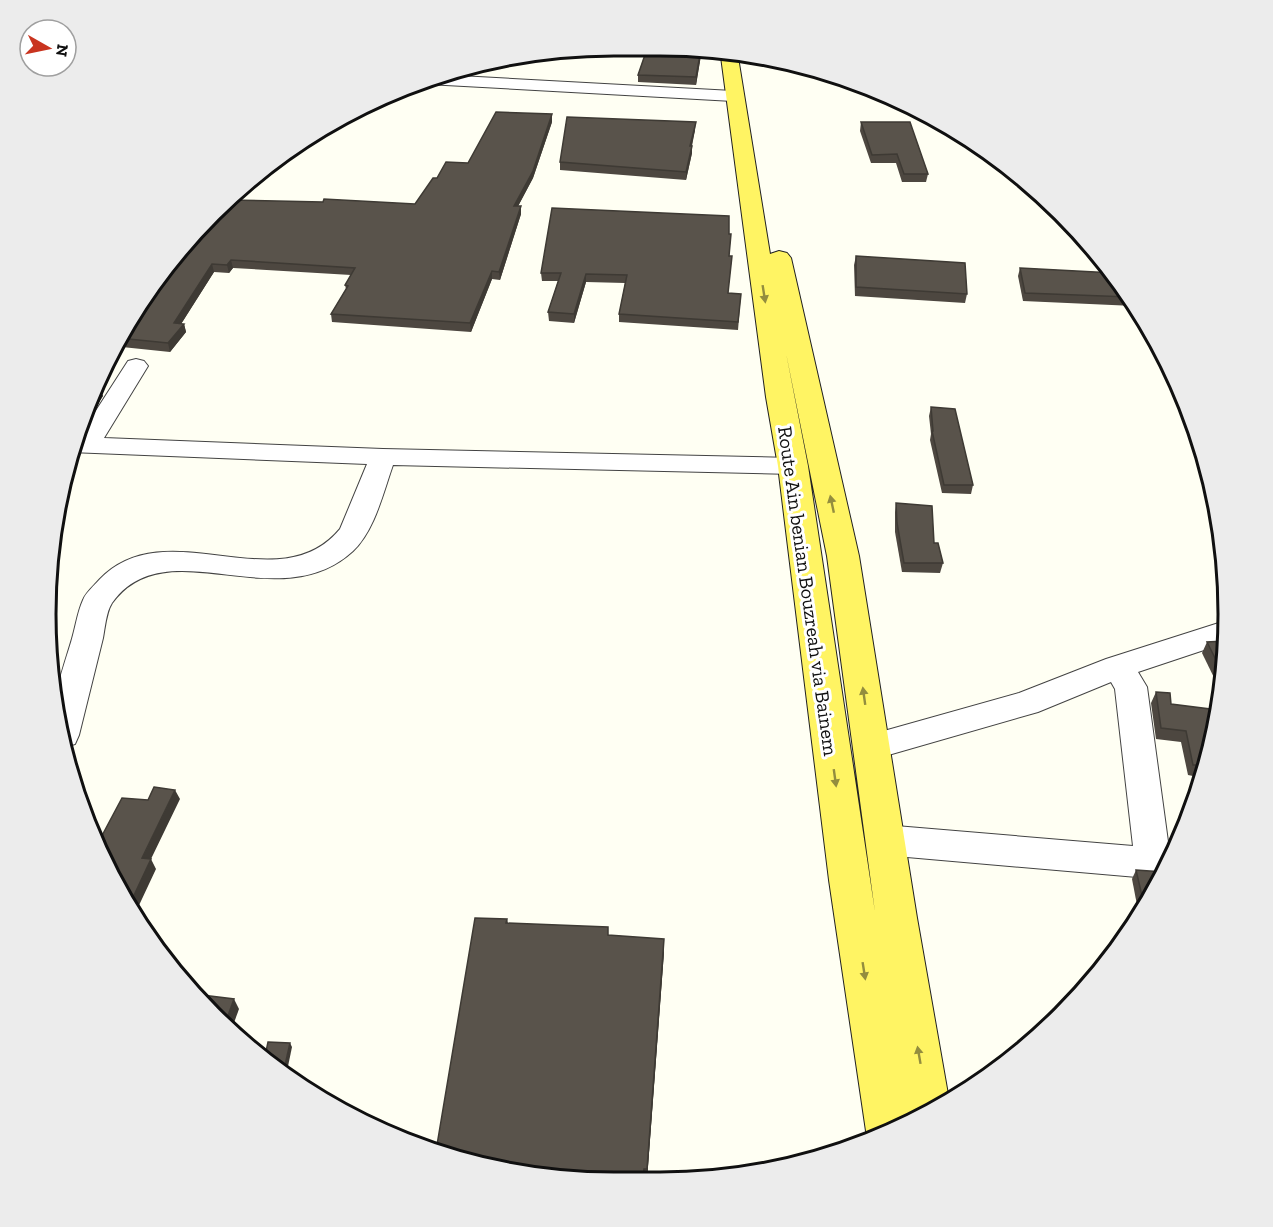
<svg xmlns="http://www.w3.org/2000/svg" width="1273" height="1227" font-family="'Zilla Slab',serif">
  <style>
    .lines { fill: none; stroke-linecap: round; stroke-linejoin: round }
    .minor-casing { stroke: #434343; stroke-width: 2 }
    .major-casing { stroke: #212121; stroke-width: 2 }
    .minor { fill: #fff; fill-rule: evenodd }
    .major { fill: #fff463; fill-rule: evenodd }
    .wall { fill: #4d4740 }
    .shaded-wall { fill: #3e3a34 }
    .building { fill: #59534b; stroke: #3e3a34; stroke-width: 1.5 }
    .oneway { fill: #938d3e }
    .labels { text-anchor: middle; stroke-width: 6; stroke-linejoin: round; paint-order: stroke }
    .street-label { font-size: 20px; fill: #101010; stroke: #fff }
    .rim { fill: none; stroke: #101010; stroke-width: 3 }
  </style>
  <rect width="100%" height="100%" fill="#fffff3"/>
  <g class="lines">
    <defs>
      <g id="minor">
        <path d="M 441,75 L 733,91 L 739,92 L 742,96 L 739,100 L 733,101 L 427,84 L 420,81 Z"/>
        <path d="M 136,359 L 144,361 L 148,366 L 104,438 L 383,449 L 793,458 L 802,460 L 806,466 L 802,472 L 793,474 L 393,465 C 383,493 375,530 353,551 C 278,620 166,527 112,603 C 106,612 105,628 103,638 C 95,670 87,703 79,735 L 75,744 L 65,747 C 62,732 58,717 56,702 C 55,688 69,651 73,635 C 76,624 78,611 83,600 C 86,592 94,586 100,579 C 167,510 279,603 340,529 L 367,464 L 70,452 L 74,437 L 79,437 L 128,361 Z"/>
        <path d="M 1225,621 L 1225,643 L 1138,672 L 1147,687 L 1169,849 L 1173,851 L 1160,879 L 884,855 L 871,851 L 866,840 L 871,829 L 884,825 L 1133,846 L 1115,689 L 1111,682 L 1038,712 L 871,760 L 859,756 L 854,747 L 859,738 L 1019,693 L 1106,659 Z"/>
      </g>
      <path id="major" d="M 720,49 L 737,51 L 770,254 L 779,251 L 787,253 L 791,258 L 859,556 L 917,918 L 949,1100 L 911,1123 L 869,1139 L 866,1131 L 829,880 L 778,466 L 766,397 ZM 786,353 L 827,556 L 875,912 L 808,466 Z"/>
    </defs>
    <use href="#minor" class="minor-casing"/>
    <use href="#major" class="major-casing"/>
    <use href="#minor" class="minor"/>
    <use href="#major" class="major"/>
  </g>
  <g class="wall">
    <path d="M 648,46 L 702,49 L 696,85 L 638,82 L 638,75 Z"/>
    <path d="M 552,122 L 533,178 L 518,206 L 521,214 L 500,280 L 492,279 L 471,332 L 332,322 L 331,314 L 346,289 L 345,285 L 351,275 L 233,268 L 229,273 L 214,272 L 181,324 L 184,324 L 186,332 L 170,352 L 122,347 L 100,390 L 103,396 L 81,429 L 76,429 L 121,329 L 202,233 L 201,230 L 202,228 L 201,224 L 415,204 L 437,178 Z"/>
    <path d="M 861,122 L 928,174 L 926,182 L 902,182 L 896,163 L 871,163 L 860,131 Z"/>
    <path d="M 695,130 L 692,146 L 692,153 L 686,180 L 560,170 L 560,162 Z"/>
    <path d="M 729,234 L 731,234 L 729,256 L 732,256 L 728,293 L 741,294 L 738,330 L 619,322 L 619,314 L 625,283 L 586,282 L 574,323 L 549,321 L 548,312 L 558,281 L 542,281 L 541,273 Z"/>
    <path d="M 856,256 L 967,294 L 965,303 L 855,296 L 854,265 Z"/>
    <path d="M 1020,268 L 1114,273 L 1134,306 L 1023,301 L 1018,276 Z"/>
    <path d="M 931,407 L 973,485 L 971,494 L 942,493 L 930,440 L 931,434 L 929,416 Z"/>
    <path d="M 896,503 L 943,563 L 940,573 L 902,572 L 895,532 L 895,512 Z"/>
    <path d="M 1225,641 L 1223,687 L 1222,694 L 1202,653 L 1207,642 Z"/>
    <path d="M 1156,692 L 1171,704 L 1218,710 L 1198,796 L 1193,776 L 1188,775 L 1181,742 L 1156,739 L 1151,703 Z"/>
    <path d="M 1136,870 L 1152,897 L 1146,906 L 1137,905 L 1132,879 Z"/>
    <path d="M 507,919 L 508,923 L 608,935 L 664,952 L 647,1180 L 576,1181 L 466,1163 Z"/>
  </g>
  <g class="shaded-wall">
    <path d="M 701,49 L 702,49 L 696,85 L 696,77 Z"/>
    <path d="M 552,114 L 552,122 L 533,178 L 514,214 L 514,206 Z"/>
    <path d="M 696,122 L 695,130 L 690,153 L 690,146 Z"/>
    <path d="M 692,146 L 692,153 L 686,180 L 686,172 Z"/>
    <path d="M 521,206 L 521,214 L 500,280 L 499,272 Z"/>
    <path d="M 231,260 L 233,268 L 229,273 L 227,265 Z"/>
    <path d="M 212,264 L 214,272 L 176,332 L 174,323 Z"/>
    <path d="M 492,271 L 492,279 L 471,332 L 470,323 Z"/>
    <path d="M 586,274 L 586,282 L 574,323 L 574,314 Z"/>
    <path d="M 184,324 L 186,332 L 170,352 L 168,343 Z"/>
    <path d="M 119,338 L 122,347 L 100,390 L 103,396 L 81,429 L 79,423 L 101,374 Z"/>
    <path d="M 175,790 L 180,799 L 151,859 L 156,869 L 134,916 L 128,908 L 142,858 Z"/>
    <path d="M 664,939 L 664,952 L 647,1180 L 647,1169 Z"/>
    <path d="M 234,999 L 239,1009 L 231,1031 L 225,1024 Z"/>
    <path d="M 290,1043 L 292,1047 L 286,1076 L 283,1074 Z"/>
  </g>
  <g class="building">
    <path d="M 648,46 L 701,49 L 696,77 L 638,75 Z"/>
    <path d="M 496,112 L 552,114 L 533,171 L 514,206 L 521,206 L 499,272 L 492,271 L 470,323 L 331,314 L 348,286 L 345,285 L 355,268 L 231,260 L 227,265 L 212,264 L 174,323 L 184,324 L 168,343 L 119,338 L 101,374 L 121,329 L 158,278 L 161,278 L 205,230 L 201,230 L 205,224 L 201,224 L 228,200 L 323,202 L 324,199 L 415,204 L 433,178 L 437,178 L 446,162 L 468,163 Z"/>
    <path d="M 567,117 L 696,122 L 690,146 L 692,146 L 686,172 L 560,162 Z"/>
    <path d="M 861,122 L 910,122 L 928,174 L 904,174 L 897,154 L 872,155 Z"/>
    <path d="M 552,208 L 729,216 L 729,234 L 731,234 L 729,256 L 732,256 L 728,293 L 741,294 L 738,322 L 619,314 L 627,275 L 586,274 L 574,314 L 548,312 L 561,273 L 541,273 Z"/>
    <path d="M 856,256 L 965,263 L 967,294 L 856,287 Z"/>
    <path d="M 1020,268 L 1114,273 L 1129,297 L 1025,293 Z"/>
    <path d="M 95,387 L 100,388 L 84,412 Z"/>
    <path d="M 931,407 L 955,409 L 973,485 L 944,485 L 932,431 L 933,431 Z"/>
    <path d="M 896,503 L 932,506 L 934,543 L 938,543 L 943,563 L 904,563 L 897,523 Z"/>
    <path d="M 1225,641 L 1224,676 L 1207,642 Z"/>
    <path d="M 1156,692 L 1170,693 L 1171,704 L 1218,710 L 1202,779 L 1199,765 L 1193,765 L 1186,731 L 1161,728 Z"/>
    <path d="M 154,787 L 175,790 L 142,858 L 151,859 L 128,908 L 121,897 L 97,845 L 122,798 L 148,800 Z"/>
    <path d="M 1136,870 L 1163,872 L 1151,899 L 1150,897 L 1142,896 Z"/>
    <path d="M 475,918 L 507,919 L 506,923 L 608,927 L 608,935 L 664,939 L 647,1169 L 644,1169 L 643,1181 L 574,1180 L 555,1177 L 556,1173 L 513,1170 L 466,1163 L 436,1151 Z"/>
    <path d="M 202,995 L 234,999 L 225,1024 L 199,1000 L 200,1000 Z"/>
    <path d="M 268,1042 L 290,1043 L 283,1074 L 264,1061 Z"/>
  </g>
  <defs><path id="oneway-solid" d="M-6-.8H1V-3.2L6.5 0L1 3.2V.8H-6Z" transform="scale(1.5)"/></defs>
  <g class="oneway">
    <use href="#oneway-solid" transform="translate(764 294) rotate(81)"/>
    <use href="#oneway-solid" transform="translate(832 504) rotate(-102)"/>
    <use href="#oneway-solid" transform="translate(864 696) rotate(-98)"/>
    <use href="#oneway-solid" transform="translate(835 778) rotate(82)"/>
    <use href="#oneway-solid" transform="translate(864 971) rotate(81)"/>
    <use href="#oneway-solid" transform="translate(919 1055) rotate(-100)"/>
  </g>
  <g class="labels">
    <g class="street-label">
      <text transform="translate(808 591) rotate(82)" y="7">Route Ain benian Bouzreah via Bainem</text>
    </g>
  </g>
  <path d="M0 0H1273V1227H0ZM614 56H660A558 558 0 0 1 1218 614V614A558 558 0 0 1 660 1172H614A558 558 0 0 1 56 614V614A558 558 0 0 1 614 56Z" fill="#ececec" fill-rule="evenodd"/>
  <path class="rim" d="M614 56H660A558 558 0 0 1 1218 614V614A558 558 0 0 1 660 1172H614A558 558 0 0 1 56 614V614A558 558 0 0 1 614 56Z"/>
  <g transform="translate(48 48) rotate(99)"><circle r="28" fill="#ffffff" stroke="#9f9f9f" stroke-width="1.5"/>
  <path d="M0-4.5L10 22L0 15L-10 22Z" fill="#c9341f"/>
  <text y="-9" font-size="16" font-weight="bold" text-anchor="middle" fill="#101010">N</text>
  </g>
</svg>
